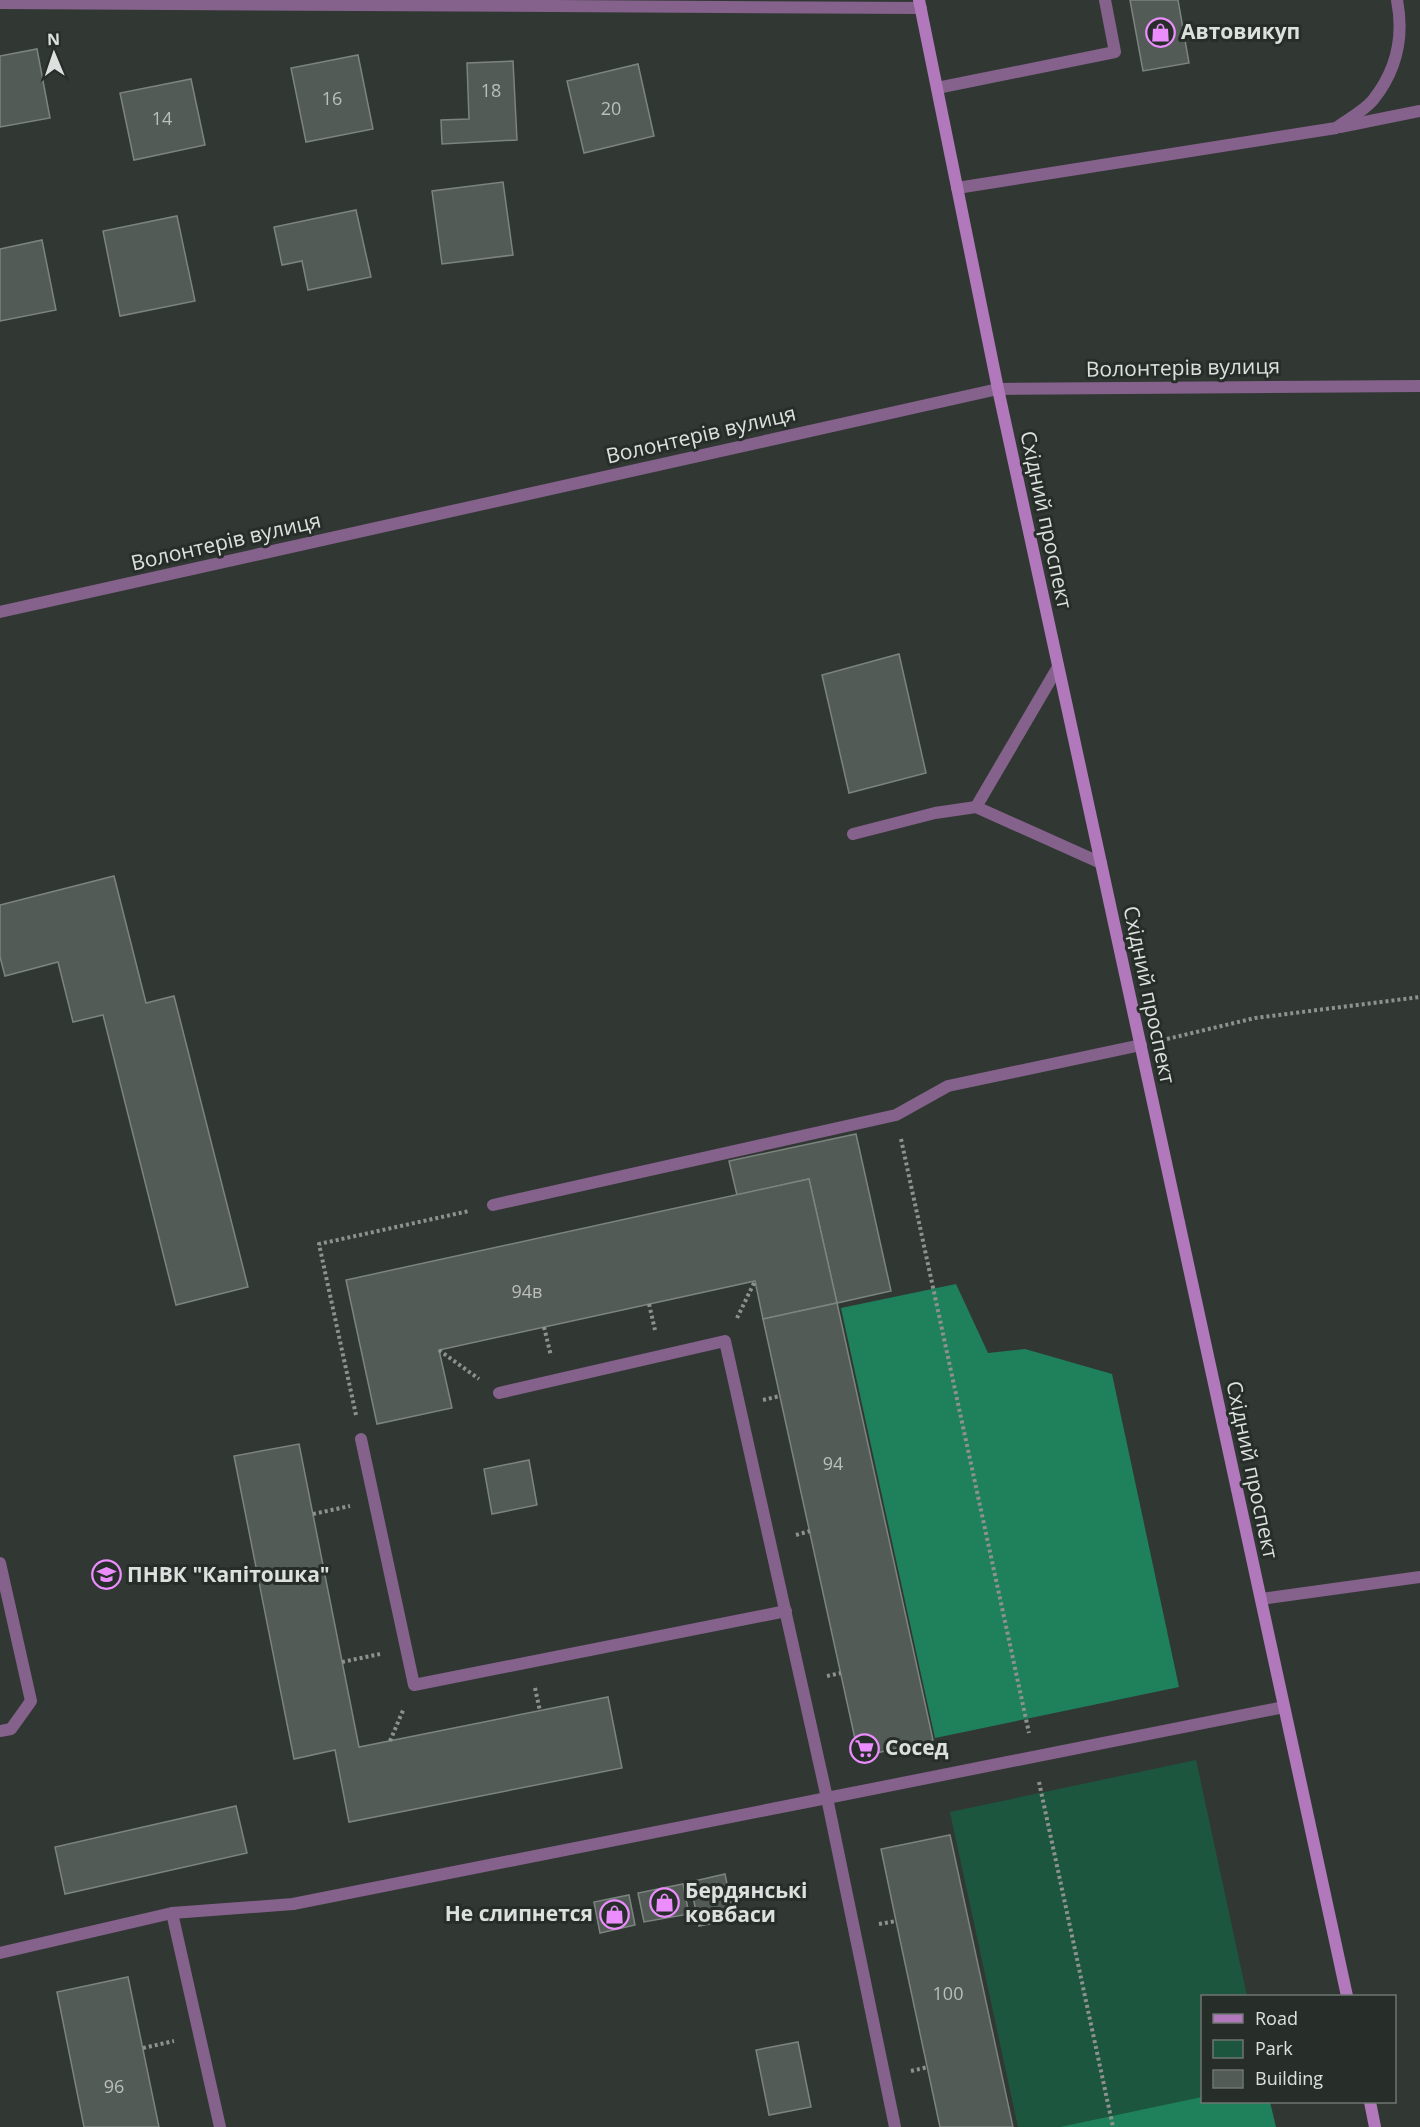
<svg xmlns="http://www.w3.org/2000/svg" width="1420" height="2127" font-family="'Open Sans',sans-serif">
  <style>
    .green { fill: #1d563e }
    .forest { fill: #1f815b }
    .building { fill: #535b57; stroke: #7c847f; stroke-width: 1.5 }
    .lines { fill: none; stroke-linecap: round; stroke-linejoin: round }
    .path { stroke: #8d928f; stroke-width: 4; stroke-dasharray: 3 3; stroke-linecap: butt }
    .service { stroke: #85628b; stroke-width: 12 }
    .minor { stroke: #85628b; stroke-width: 12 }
    .tertiary { stroke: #85628b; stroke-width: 12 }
    .secondary { stroke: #b179bb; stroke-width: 12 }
    .labels { text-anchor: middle; stroke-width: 6; stroke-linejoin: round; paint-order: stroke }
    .number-label { font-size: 18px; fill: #babfbc }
    .poi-label { font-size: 21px; font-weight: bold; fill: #dce0de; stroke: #272e2a; text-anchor: start }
    .street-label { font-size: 21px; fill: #dce0de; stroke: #272e2a }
  </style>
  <rect width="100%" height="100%" fill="#313834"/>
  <path class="green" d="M 1196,1760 L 1247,1996 L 1202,1996 L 1202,2102 L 1271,2127 L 1018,2127 L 950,1812 Z"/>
  <g class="forest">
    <path d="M 956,1284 L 988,1353 L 1025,1349 L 1112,1374 L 1179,1687 L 935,1738 L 841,1308 Z"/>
    <path d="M 1202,2097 L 1202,2102 L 1270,2102 L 1276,2127 L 1060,2127 Z"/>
  </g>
  <g class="building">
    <path d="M 1130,0 L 1178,0 L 1189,63 L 1143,71 Z"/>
    <path d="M 37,49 L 50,118 L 0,127 L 0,56 Z"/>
    <path d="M 358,55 L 373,129 L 306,142 L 291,68 Z"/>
    <path d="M 513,61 L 517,140 L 442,144 L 441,120 L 469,119 L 467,63 Z"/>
    <path d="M 638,64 L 654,136 L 584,153 L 567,81 Z"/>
    <path d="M 191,79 L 205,145 L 134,160 L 120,93 Z"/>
    <path d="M 503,182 L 513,255 L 442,264 L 432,191 Z"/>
    <path d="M 356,210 L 371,277 L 308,290 L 302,261 L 282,265 L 274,227 Z"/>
    <path d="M 177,216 L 195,301 L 120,316 L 103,231 Z"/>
    <path d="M 42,240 L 56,310 L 0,321 L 0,249 Z"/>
    <path d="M 899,654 L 926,773 L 849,793 L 822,675 Z"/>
    <path d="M 114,876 L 146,1003 L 174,996 L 248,1287 L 176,1305 L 103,1015 L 73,1022 L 58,962 L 5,976 L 0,957 L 0,905 Z"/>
    <path d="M 856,1134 L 891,1291 L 837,1303 L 809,1179 L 737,1195 L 729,1161 Z"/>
    <path d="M 809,1179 L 837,1303 L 763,1319 L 755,1281 L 439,1350 L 452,1408 L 377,1424 L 346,1280 Z"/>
    <path d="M 837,1303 L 933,1740 L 859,1757 L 763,1319 Z"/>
    <path d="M 299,1444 L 359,1747 L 608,1697 L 622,1768 L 349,1822 L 335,1750 L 294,1759 L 234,1456 Z"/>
    <path d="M 529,1460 L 537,1505 L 492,1514 L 484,1469 Z"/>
    <path d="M 236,1806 L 247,1853 L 65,1894 L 55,1847 Z"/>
    <path d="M 950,1835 L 1013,2127 L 940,2127 L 896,1921 L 881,1849 Z"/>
    <path d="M 725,1874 L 734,1919 L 699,1926 L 690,1882 Z"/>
    <path d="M 683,1884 L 689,1914 L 644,1922 L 638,1893 Z"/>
    <path d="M 629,1895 L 635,1925 L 600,1933 L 594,1902 Z"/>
    <path d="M 128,1977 L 159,2127 L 84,2127 L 57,1992 Z"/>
    <path d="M 798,2042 L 811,2107 L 769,2115 L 756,2050 Z"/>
  </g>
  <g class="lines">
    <g class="path">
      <path d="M 1167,1039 L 1255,1018 L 1420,997"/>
      <path d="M 901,1139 L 1029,1733"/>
      <path d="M 649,1304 L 655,1330"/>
      <path d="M 737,1318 L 755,1281"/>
      <path d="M 544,1327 L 551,1356"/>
      <path d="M 439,1350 L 479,1379"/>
      <path d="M 763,1400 L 780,1396"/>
      <path d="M 356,1415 L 319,1244 L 469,1211"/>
      <path d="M 313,1514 L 350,1506"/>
      <path d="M 796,1535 L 810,1531"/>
      <path d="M 342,1662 L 380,1654"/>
      <path d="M 827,1676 L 841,1673"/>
      <path d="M 535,1688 L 540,1711"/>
      <path d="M 390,1741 L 404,1708"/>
      <path d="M 1039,1782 L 1113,2127"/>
      <path d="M 879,1924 L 896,1921"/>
      <path d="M 143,2048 L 174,2041"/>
      <path d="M 911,2071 L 928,2067"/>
    </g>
    <g class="service">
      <path d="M 937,88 L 1115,52 L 1105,0"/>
      <path d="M 1340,127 L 1420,111"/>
      <path d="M 957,188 L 1336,128 C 1348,119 1364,111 1373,100 C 1397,70 1404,36 1397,0"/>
      <path d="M 976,807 L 1058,667"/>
      <path d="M 853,834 L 935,813 L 976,807 L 1101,863"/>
      <path d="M 493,1205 L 896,1115 L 948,1086 L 1141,1045"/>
      <path d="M 361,1439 L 414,1685 L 786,1611"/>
      <path d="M 0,1563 L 31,1701 L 11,1729 L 0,1731"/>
      <path d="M 0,1953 L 172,1913"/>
      <path d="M 220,2127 L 172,1913 L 293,1904 L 827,1798 L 725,1341 L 499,1393"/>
      <path d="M 895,2127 L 827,1798 L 1284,1707"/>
    </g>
    <g class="minor">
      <path d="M 0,3 L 921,8"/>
      <path d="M 998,389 L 1420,386"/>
      <path d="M 1261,1599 L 1420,1577"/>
    </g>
    <path class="tertiary" d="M 0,612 L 998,389"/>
    <g class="secondary">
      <path d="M 919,0 L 998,389 L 1347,1996"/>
      <path d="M 1370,2102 L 1375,2127"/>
    </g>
  </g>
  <defs>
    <symbol id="shop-ring" viewBox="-11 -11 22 22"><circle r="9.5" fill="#272e2a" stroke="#eb8dfc" stroke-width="1.5"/><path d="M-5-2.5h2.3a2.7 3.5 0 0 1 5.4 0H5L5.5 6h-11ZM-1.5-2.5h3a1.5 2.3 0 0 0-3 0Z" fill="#eb8dfc"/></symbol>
    <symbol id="school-ring" viewBox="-11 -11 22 22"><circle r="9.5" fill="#272e2a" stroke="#eb8dfc" stroke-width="1.5"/><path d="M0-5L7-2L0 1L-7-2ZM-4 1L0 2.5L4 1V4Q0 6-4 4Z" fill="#eb8dfc"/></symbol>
    <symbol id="supermarket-ring" viewBox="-11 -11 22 22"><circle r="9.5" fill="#272e2a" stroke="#eb8dfc" stroke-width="1.5"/><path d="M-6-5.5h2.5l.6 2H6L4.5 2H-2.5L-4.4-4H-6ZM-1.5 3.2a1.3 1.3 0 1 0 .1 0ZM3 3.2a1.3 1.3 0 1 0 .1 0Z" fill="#eb8dfc"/></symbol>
  </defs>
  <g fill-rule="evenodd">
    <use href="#shop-ring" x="1144" y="16" width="33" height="33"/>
    <use href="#school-ring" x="90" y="1558" width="33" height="33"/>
    <use href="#supermarket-ring" x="848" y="1732" width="33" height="33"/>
    <use href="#shop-ring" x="648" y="1886" width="33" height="33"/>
    <use href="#shop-ring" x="598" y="1898" width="33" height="33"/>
  </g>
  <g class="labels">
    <g class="number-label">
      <text x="491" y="97">18</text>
      <text x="332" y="105">16</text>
      <text x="611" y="115">20</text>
      <text x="162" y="125">14</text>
      <text x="527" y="1298">94в</text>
      <text x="833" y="1470">94</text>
      <text x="948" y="2000">100</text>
      <text x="114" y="2093">96</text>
    </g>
    <g class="poi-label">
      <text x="1181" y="39">Автовикуп</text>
      <text x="127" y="1582">ПНВК "Капітошка"</text>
      <text x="885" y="1755">Сосед</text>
      <text x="685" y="1898">Бердянські<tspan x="685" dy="24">ковбаси</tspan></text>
      <text x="593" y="1921" text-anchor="end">Не слипнется</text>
    </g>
    <g class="street-label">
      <text transform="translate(1183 368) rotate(-1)" y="7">Волонтерів вулиця</text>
      <text transform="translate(701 435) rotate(-13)" y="7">Волонтерів вулиця</text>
      <text transform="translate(1046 520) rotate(78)" y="7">Східний проспект</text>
      <text transform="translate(226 542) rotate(-13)" y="7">Волонтерів вулиця</text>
      <text transform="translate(1149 995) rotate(78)" y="7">Східний проспект</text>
      <text transform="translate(1252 1470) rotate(78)" y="7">Східний проспект</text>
    </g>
  </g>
  <rect x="1201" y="1995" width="195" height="108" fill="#272e2a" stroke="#6f7572" stroke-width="1.5"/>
  <rect x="1213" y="2014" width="30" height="9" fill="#b179bb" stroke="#6f7572" stroke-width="1.5"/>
  <text x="1255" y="2025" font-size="18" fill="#dce0de">Road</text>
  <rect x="1213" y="2040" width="30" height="18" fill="#1d563e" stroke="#6f7572" stroke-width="1.5"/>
  <text x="1255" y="2055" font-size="18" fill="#dce0de">Park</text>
  <rect x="1213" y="2070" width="30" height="18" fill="#535b57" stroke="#6f7572" stroke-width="1.5"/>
  <text x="1255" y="2085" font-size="18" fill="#dce0de">Building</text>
  <g transform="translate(54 54) rotate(358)" stroke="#272e2a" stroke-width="4.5" paint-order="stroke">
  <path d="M0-4.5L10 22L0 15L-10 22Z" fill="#dce0de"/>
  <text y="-9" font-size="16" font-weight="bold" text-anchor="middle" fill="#dce0de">N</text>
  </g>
</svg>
